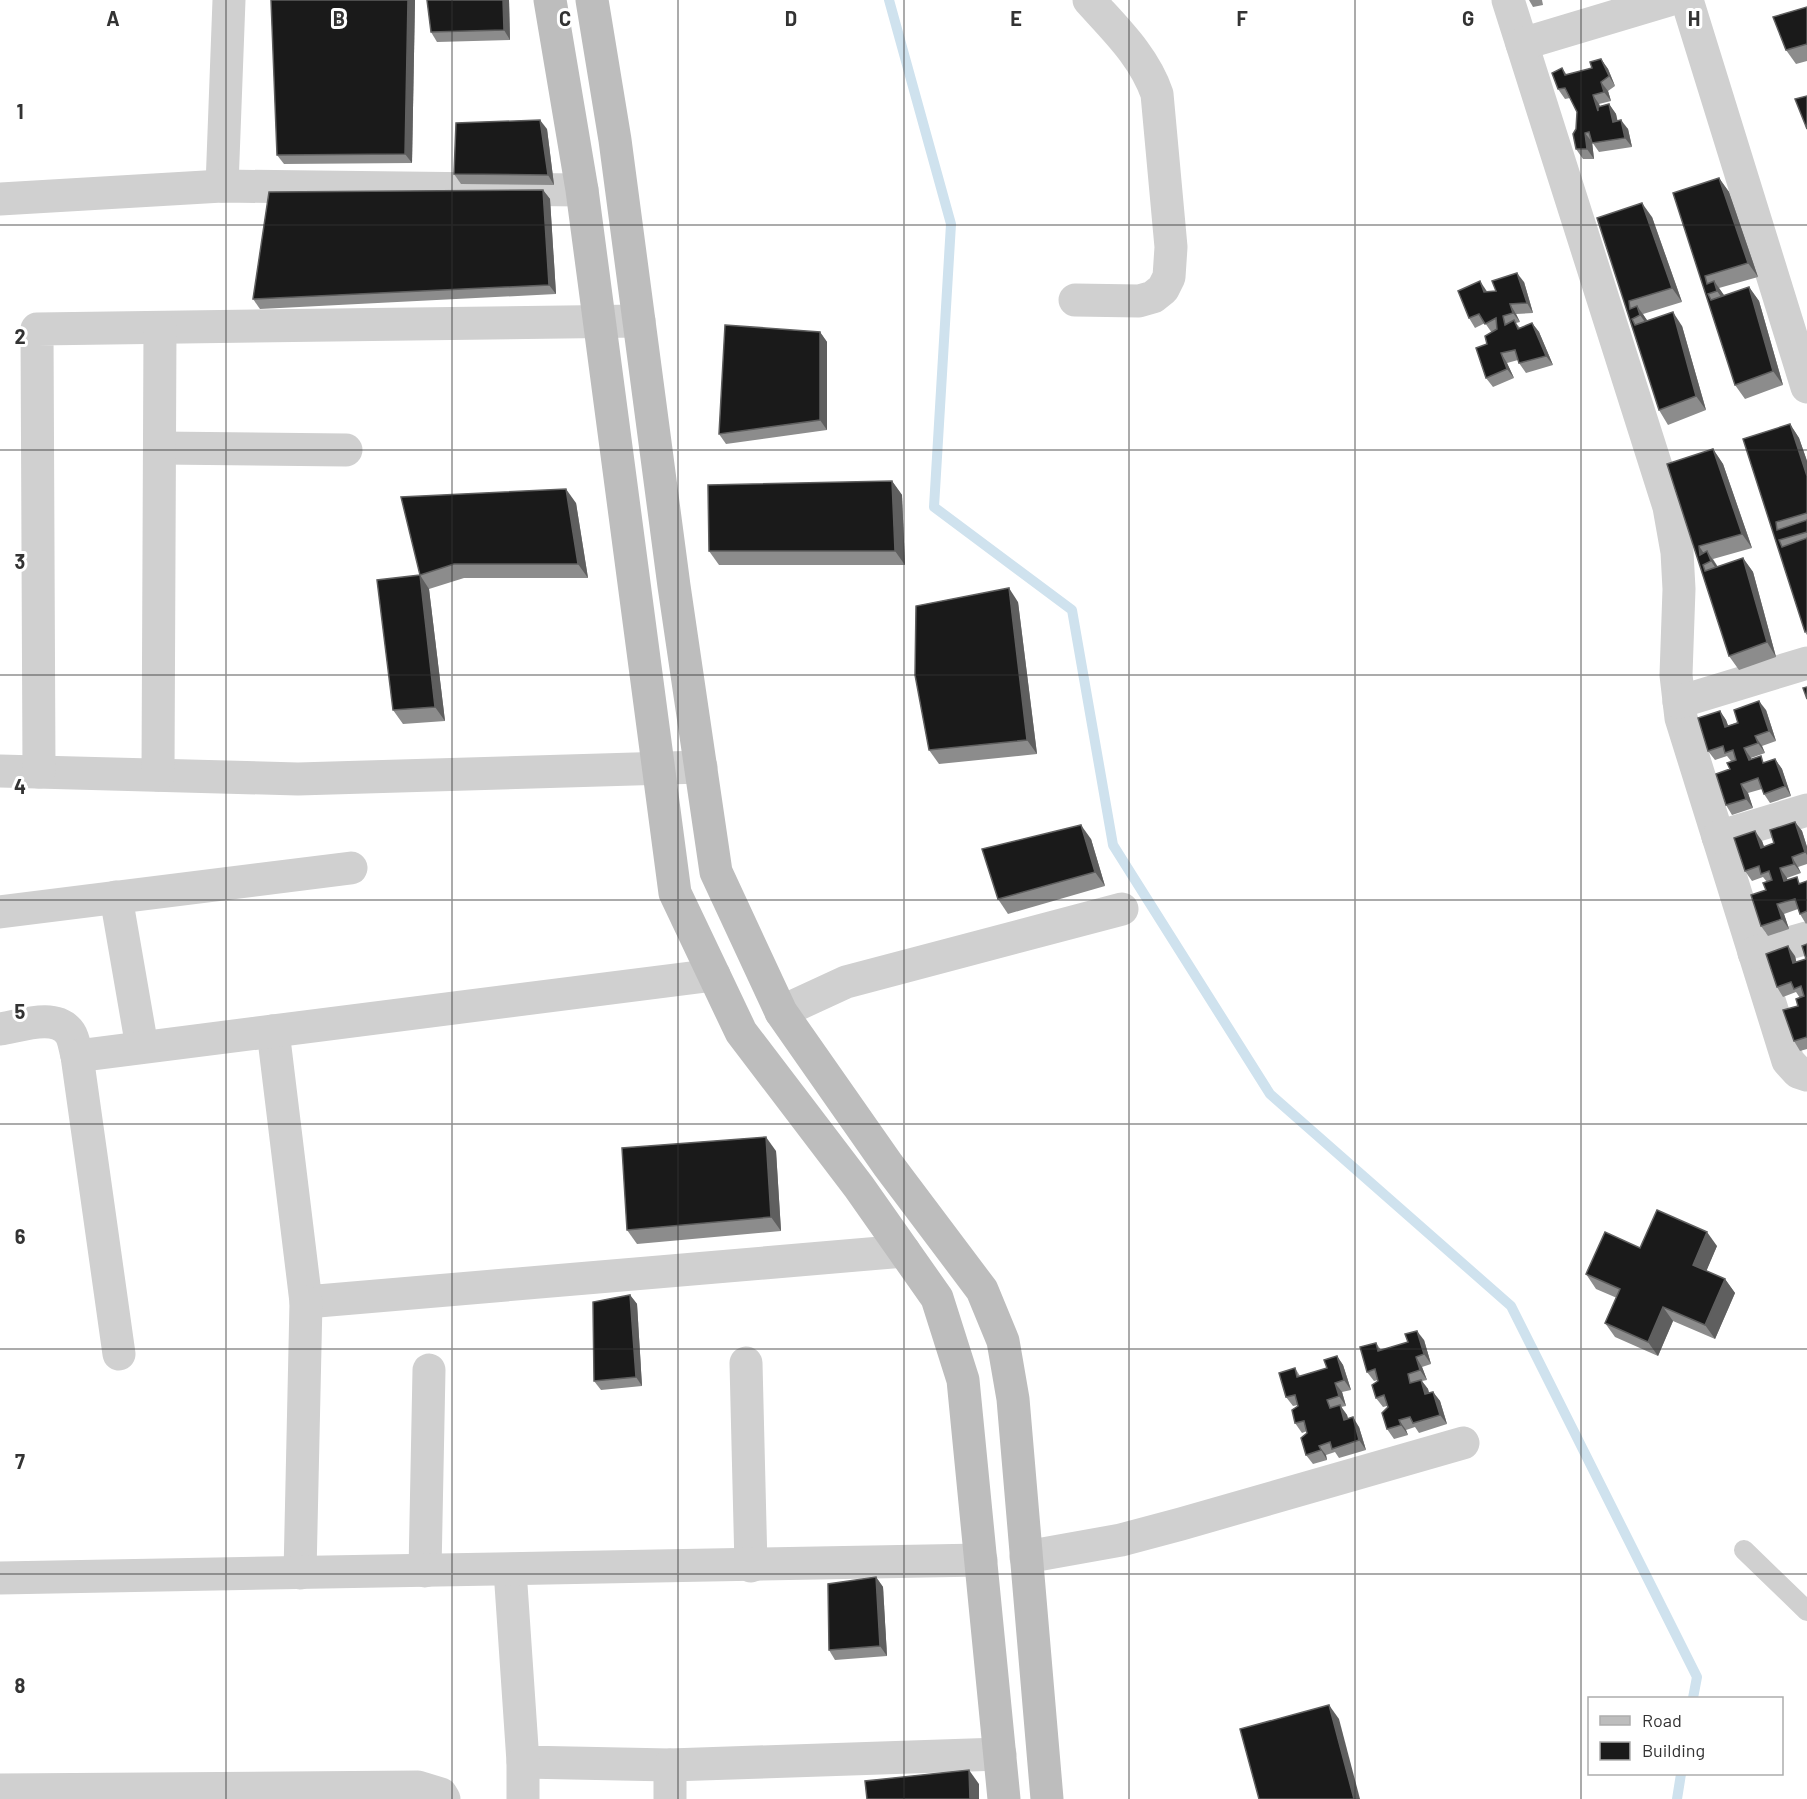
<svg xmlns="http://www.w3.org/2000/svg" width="1807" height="1799" font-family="Barlow,sans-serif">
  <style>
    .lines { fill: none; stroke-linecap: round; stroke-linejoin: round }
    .stream { stroke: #cfe2ee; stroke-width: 10 }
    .lane { stroke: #d0d0d0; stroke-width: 20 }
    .street { stroke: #d0d0d0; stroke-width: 33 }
    .secondary { stroke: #bdbdbd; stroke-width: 33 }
    .wall { fill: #8c8c8c }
    .shaded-wall { fill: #5f5f5f }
    .building { fill: #1a1a1a; stroke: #5f5f5f; stroke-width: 1.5 }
    .grid { fill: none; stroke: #333; stroke-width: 1.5; stroke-opacity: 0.55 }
    .grid-label { font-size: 20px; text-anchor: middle; font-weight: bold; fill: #333; stroke: #fff; stroke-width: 6; stroke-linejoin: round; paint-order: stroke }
  </style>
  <rect width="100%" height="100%" fill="#fff"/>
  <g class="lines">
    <g class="stream">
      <path d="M 889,0 L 951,224 L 934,507 L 1072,610 L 1113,845 L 1270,1094 L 1511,1306 L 1697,1677 L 1693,1698"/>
      <path d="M 1677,1799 L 1681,1774"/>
    </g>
    <path class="lane" d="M 1744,1550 L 1807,1611"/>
    <g class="street">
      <path d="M 1508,0 L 1669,507 L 1677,552 L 1679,589 L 1676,675 L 1681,718 L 1788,1061 L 1798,1072 L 1807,1075"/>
      <path d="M 1687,0 L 1807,387"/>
      <path d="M 1522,44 L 1669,0"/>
      <path d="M 222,186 L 229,0"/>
      <path d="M 0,199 L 222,186 L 582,190"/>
      <path d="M 1075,300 L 1139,301 L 1153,297 L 1163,289 L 1169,277 L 1171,247 L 1157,94 C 1144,56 1115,29 1089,0"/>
      <path d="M 160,448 L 346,450"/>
      <path d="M 1679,702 L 1807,663"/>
      <path d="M 0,771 L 298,779 L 701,767"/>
      <path d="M 39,772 L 37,329 L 639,321"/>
      <path d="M 158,775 L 160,328"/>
      <path d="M 1718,837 L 1807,810"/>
      <path d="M 116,897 L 142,1047"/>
      <path d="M 0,912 L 351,868"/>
      <path d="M 1754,953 L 1807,938"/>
      <path d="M 781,1012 L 846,982 L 1122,909"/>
      <path d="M 0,1029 C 20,1026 56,1012 70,1033 C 74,1039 75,1049 77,1056 L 119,1354"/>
      <path d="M 273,1031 L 306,1302 L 904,1251"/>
      <path d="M 77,1056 L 714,975"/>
      <path d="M 746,1363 L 751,1566"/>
      <path d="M 1026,1557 L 1121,1540 L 1181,1524 L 1463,1443"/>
      <path d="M 510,1570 L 523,1762 L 670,1765"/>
      <path d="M 425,1571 L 429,1370"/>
      <path d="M 300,1573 L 306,1302"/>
      <path d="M 0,1578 L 981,1560"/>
      <path d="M 523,1762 L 523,1799"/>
      <path d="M 0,1790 L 418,1787 L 441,1794 L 444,1799"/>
      <path d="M 670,1799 L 670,1765 L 1000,1754"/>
    </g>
    <g class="secondary">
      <path d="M 550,0 L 582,190 L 675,893 L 741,1032 L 859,1187 L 937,1298 L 963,1380 L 1004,1799"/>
      <path d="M 592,0 L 615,140 L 674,586 L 716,872 L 781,1012 L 888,1165 L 982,1290 L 1003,1341 L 1013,1399 L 1047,1799"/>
    </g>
  </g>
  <g class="wall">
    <path d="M 271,0 L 415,0 L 412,163 L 284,164 L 277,155 Z"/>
    <path d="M 427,0 L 509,0 L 510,40 L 437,42 L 431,32 Z"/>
    <path d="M 1529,0 L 1542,0 L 1543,5 L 1533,7 Z"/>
    <path d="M 1807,7 L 1807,61 L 1796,64 L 1786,50 Z"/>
    <path d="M 1601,59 L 1608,69 L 1615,86 L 1608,91 L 1611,101 L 1599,104 L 1600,106 L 1609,104 L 1616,114 L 1617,121 L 1628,129 L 1632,147 L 1599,152 L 1592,142 L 1594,159 L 1583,159 L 1576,149 L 1577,112 L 1570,98 L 1565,99 L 1558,89 L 1562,68 L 1567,75 L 1592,68 Z"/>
    <path d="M 547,129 L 554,185 L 461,184 L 454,174 Z"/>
    <path d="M 1719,178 L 1729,192 L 1758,277 L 1719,288 L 1724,296 L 1749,287 L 1759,301 L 1783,385 L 1745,399 L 1735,385 L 1673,193 Z"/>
    <path d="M 543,190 L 550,199 L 556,294 L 260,309 L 253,299 Z"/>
    <path d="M 1652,217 L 1682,302 L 1643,314 L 1647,321 L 1682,326 L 1706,410 L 1668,425 L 1659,410 L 1597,218 Z"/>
    <path d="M 1524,282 L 1533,313 L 1516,314 L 1520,322 L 1516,323 L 1520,328 L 1532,323 L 1539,332 L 1553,365 L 1526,373 L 1519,363 L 1518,360 L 1507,363 L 1514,378 L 1493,387 L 1486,378 L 1487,344 L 1492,333 L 1485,323 L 1475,328 L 1469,318 L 1486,290 L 1487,292 L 1496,291 Z"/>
    <path d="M 820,332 L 827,342 L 827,430 L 726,444 L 719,434 Z"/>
    <path d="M 1790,424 L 1799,438 L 1807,461 L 1807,635 L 1805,632 L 1743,439 Z"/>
    <path d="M 1713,449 L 1723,464 L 1752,548 L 1713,559 L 1718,567 L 1743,558 L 1753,572 L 1776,657 L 1739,670 L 1729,656 L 1667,464 Z"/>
    <path d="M 892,481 L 902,495 L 905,565 L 719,565 L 709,551 Z"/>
    <path d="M 576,503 L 588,578 L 464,578 L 429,589 L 445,721 L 403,724 L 393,710 L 420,575 Z"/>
    <path d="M 1018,602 L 1037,754 L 939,764 L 929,750 Z"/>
    <path d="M 1766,710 L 1776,741 L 1762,746 L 1765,753 L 1751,758 L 1751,759 L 1765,763 L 1775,759 L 1782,769 L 1791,796 L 1770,803 L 1764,794 L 1762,789 L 1748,793 L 1753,808 L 1732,815 L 1726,805 L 1731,761 L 1727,756 L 1715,760 L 1708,751 L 1720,711 L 1726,720 L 1728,726 Z"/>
    <path d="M 1795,822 L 1802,831 L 1807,847 L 1807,864 L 1798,867 L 1801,873 L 1787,878 L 1787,880 L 1801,883 L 1807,881 L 1807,923 L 1806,924 L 1800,914 L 1798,909 L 1784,914 L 1789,929 L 1768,936 L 1761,926 L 1767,882 L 1763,877 L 1752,881 L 1745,871 L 1762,841 L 1764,847 L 1774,843 Z"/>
    <path d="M 1091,839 L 1105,886 L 1008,914 L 998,899 Z"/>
    <path d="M 1807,944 L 1807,1049 L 1800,1051 L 1794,1041 L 1800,998 L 1796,992 L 1783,997 L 1777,987 L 1795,956 L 1796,962 L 1806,959 Z"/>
    <path d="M 776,1151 L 781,1231 L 637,1244 L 627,1230 Z"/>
    <path d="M 1717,1246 L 1706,1271 L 1725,1279 L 1735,1293 L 1715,1339 L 1673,1321 L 1658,1356 L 1615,1337 L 1605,1323 L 1617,1298 L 1596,1289 L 1586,1274 L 1640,1248 Z"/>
    <path d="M 630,1295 L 637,1304 L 642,1386 L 601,1390 L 594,1381 Z"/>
    <path d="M 1424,1340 L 1431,1364 L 1422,1367 L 1427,1380 L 1422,1381 L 1428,1389 L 1429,1393 L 1433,1392 L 1440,1401 L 1447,1424 L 1419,1433 L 1415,1427 L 1406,1430 L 1408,1435 L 1394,1439 L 1387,1429 L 1387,1406 L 1383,1407 L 1376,1398 L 1378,1380 L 1374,1381 L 1367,1372 L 1376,1343 L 1381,1350 L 1408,1342 Z"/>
    <path d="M 1337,1356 L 1343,1365 L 1351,1390 L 1342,1392 L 1346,1406 L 1341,1407 L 1347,1415 L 1348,1419 L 1359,1427 L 1366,1450 L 1339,1458 L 1335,1452 L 1326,1455 L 1327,1460 L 1313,1464 L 1306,1455 L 1307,1431 L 1302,1433 L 1295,1423 L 1298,1405 L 1293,1406 L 1286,1397 L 1295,1368 L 1300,1376 L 1327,1368 Z"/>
    <path d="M 876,1577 L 883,1587 L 887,1656 L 835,1660 L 829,1650 Z"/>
  </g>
  <g class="shaded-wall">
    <path d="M 408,0 L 415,0 L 412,163 L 405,154 Z"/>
    <path d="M 503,0 L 509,0 L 510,40 L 504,30 Z"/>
    <path d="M 1601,59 L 1608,69 L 1615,86 L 1609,76 Z"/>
    <path d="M 1601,82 L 1608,91 L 1611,101 L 1604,92 Z"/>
    <path d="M 1593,95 L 1599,104 L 1604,120 L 1598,111 Z"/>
    <path d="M 1609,104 L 1616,114 L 1620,131 L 1613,122 Z"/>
    <path d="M 540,120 L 547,129 L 554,185 L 548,175 Z"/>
    <path d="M 1621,120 L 1628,129 L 1632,147 L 1625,138 Z"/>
    <path d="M 1585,133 L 1592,142 L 1594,159 L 1587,149 Z"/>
    <path d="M 1719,178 L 1729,192 L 1758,277 L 1748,263 Z"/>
    <path d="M 543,190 L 550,199 L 556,294 L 549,285 Z"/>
    <path d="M 1642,203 L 1652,217 L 1682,302 L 1672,288 Z"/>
    <path d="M 1517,273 L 1524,282 L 1533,313 L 1527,303 Z"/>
    <path d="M 1480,281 L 1486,290 L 1491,302 L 1484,292 Z"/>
    <path d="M 1714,281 L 1724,295 L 1727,305 L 1717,291 Z"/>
    <path d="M 1749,287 L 1759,301 L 1783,385 L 1773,371 Z"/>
    <path d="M 1510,304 L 1516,314 L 1520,322 L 1513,313 Z"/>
    <path d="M 1637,306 L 1647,320 L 1650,329 L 1640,315 Z"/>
    <path d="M 1673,312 L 1682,326 L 1706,410 L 1696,396 Z"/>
    <path d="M 1532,323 L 1539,332 L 1553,365 L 1546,356 Z"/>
    <path d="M 820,332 L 827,342 L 827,430 L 820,420 Z"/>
    <path d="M 1501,353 L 1507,363 L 1514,378 L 1507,369 Z"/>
    <path d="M 1790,424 L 1799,438 L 1807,461 L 1807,476 Z"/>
    <path d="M 1713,449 L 1723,464 L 1752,548 L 1742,534 Z"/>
    <path d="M 892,481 L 902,495 L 905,565 L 895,551 Z"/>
    <path d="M 566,489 L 576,503 L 588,578 L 578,564 Z"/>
    <path d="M 1699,546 L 1709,561 L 1700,555 Z"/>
    <path d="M 1707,551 L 1717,566 L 1721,576 L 1711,561 Z"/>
    <path d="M 1743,558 L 1753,572 L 1776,657 L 1767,642 Z"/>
    <path d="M 420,575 L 429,589 L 445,721 L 435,707 Z"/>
    <path d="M 1009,588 L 1018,602 L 1037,754 L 1027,740 Z"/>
    <path d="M 1759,701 L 1766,710 L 1776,741 L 1769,731 Z"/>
    <path d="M 1720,711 L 1726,720 L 1732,736 L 1725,727 Z"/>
    <path d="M 1755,736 L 1762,746 L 1765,753 L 1758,743 Z"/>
    <path d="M 1744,748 L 1751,758 L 1755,770 L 1749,760 Z"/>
    <path d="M 1775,759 L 1782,769 L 1791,796 L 1785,786 Z"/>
    <path d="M 1741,784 L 1748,793 L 1753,808 L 1746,799 Z"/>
    <path d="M 1795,822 L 1802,831 L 1807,847 L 1807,855 L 1805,852 Z"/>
    <path d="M 1081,825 L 1091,839 L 1105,886 L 1095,872 Z"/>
    <path d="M 1755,831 L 1762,841 L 1768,857 L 1761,848 Z"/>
    <path d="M 1792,857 L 1798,867 L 1801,873 L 1794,864 Z"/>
    <path d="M 1780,868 L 1787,878 L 1791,891 L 1784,881 Z"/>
    <path d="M 1777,904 L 1784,914 L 1789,929 L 1782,919 Z"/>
    <path d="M 1788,946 L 1795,956 L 1799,973 L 1793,963 Z"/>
    <path d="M 766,1137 L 776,1151 L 781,1231 L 771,1217 Z"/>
    <path d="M 1707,1232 L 1717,1246 L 1703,1279 L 1693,1265 Z"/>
    <path d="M 1725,1279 L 1735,1293 L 1715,1339 L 1705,1325 Z"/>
    <path d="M 630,1295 L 637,1304 L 642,1386 L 636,1377 Z"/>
    <path d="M 1663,1307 L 1673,1321 L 1658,1356 L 1648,1342 Z"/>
    <path d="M 1417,1331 L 1424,1340 L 1431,1364 L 1424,1354 Z"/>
    <path d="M 1337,1356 L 1343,1365 L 1351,1390 L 1344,1380 Z"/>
    <path d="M 1416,1357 L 1422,1367 L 1427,1380 L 1420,1370 Z"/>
    <path d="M 1421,1380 L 1428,1389 L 1432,1404 L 1425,1394 Z"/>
    <path d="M 1335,1383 L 1342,1392 L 1346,1406 L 1339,1396 Z"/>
    <path d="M 1433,1392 L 1440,1401 L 1447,1424 L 1440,1415 Z"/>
    <path d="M 1340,1405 L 1347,1415 L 1351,1429 L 1344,1420 Z"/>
    <path d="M 1353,1417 L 1359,1427 L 1366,1450 L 1359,1440 Z"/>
    <path d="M 1399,1420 L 1406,1430 L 1408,1435 L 1401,1425 Z"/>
    <path d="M 1319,1446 L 1326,1455 L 1327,1460 L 1321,1450 Z"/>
    <path d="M 876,1577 L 883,1587 L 887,1656 L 880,1646 Z"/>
    <path d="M 1329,1705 L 1339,1719 L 1360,1799 L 1354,1799 Z"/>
    <path d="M 969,1770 L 979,1784 L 979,1799 L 970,1799 Z"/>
  </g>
  <g class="building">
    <path d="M 271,0 L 408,0 L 405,154 L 277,155 Z"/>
    <path d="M 427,0 L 503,0 L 504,30 L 431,32 Z"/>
    <path d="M 1807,7 L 1807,44 L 1786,50 L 1773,17 Z"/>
    <path d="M 1601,59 L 1609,76 L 1601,82 L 1604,92 L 1593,95 L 1598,111 L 1598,107 L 1609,104 L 1613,122 L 1621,120 L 1625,138 L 1592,143 L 1589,132 L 1585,133 L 1587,149 L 1576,149 L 1573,134 L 1576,129 L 1577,112 L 1565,88 L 1558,89 L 1552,73 L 1562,68 L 1565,75 L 1592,68 L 1590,62 Z"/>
    <path d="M 1807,96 L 1807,129 L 1795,99 Z"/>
    <path d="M 540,120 L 548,175 L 454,174 L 456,123 Z"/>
    <path d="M 1719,178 L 1748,263 L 1705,276 L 1707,284 L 1714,281 L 1717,291 L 1708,294 L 1711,300 L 1749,287 L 1773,371 L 1735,385 L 1673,193 Z"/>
    <path d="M 543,190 L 549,285 L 253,299 L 269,192 Z"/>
    <path d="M 1642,203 L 1672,288 L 1629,301 L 1630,309 L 1637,306 L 1640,315 L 1632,319 L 1635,325 L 1673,312 L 1696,396 L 1659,410 L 1597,218 Z"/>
    <path d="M 1517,273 L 1527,303 L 1510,304 L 1513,313 L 1503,316 L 1505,325 L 1514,320 L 1518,329 L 1532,323 L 1546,356 L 1519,363 L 1515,350 L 1501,353 L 1507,369 L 1486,378 L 1476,348 L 1487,344 L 1485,336 L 1497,329 L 1496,318 L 1485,324 L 1479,314 L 1469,318 L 1458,291 L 1480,281 L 1484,292 L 1496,291 L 1492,281 Z"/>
    <path d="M 725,325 L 820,332 L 820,420 L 719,434 Z"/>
    <path d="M 1790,424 L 1807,476 L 1807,513 L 1776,522 L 1777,530 L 1807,520 L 1807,532 L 1779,540 L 1782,547 L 1807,538 L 1807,631 L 1805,632 L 1743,439 Z"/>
    <path d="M 1713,449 L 1742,534 L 1699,546 L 1700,555 L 1707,551 L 1711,561 L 1703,565 L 1705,571 L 1743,558 L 1767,642 L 1729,656 L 1667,464 Z"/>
    <path d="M 892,481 L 895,551 L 709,551 L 708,485 Z"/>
    <path d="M 566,489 L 578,564 L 454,564 L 420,575 L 435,707 L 393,710 L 377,580 L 420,575 L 401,497 Z"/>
    <path d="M 1009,588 L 1027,740 L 929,750 L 915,675 L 916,606 Z"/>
    <path d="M 1807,687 L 1807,699 L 1803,688 Z"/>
    <path d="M 1759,701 L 1769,731 L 1755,736 L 1758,743 L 1744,748 L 1749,760 L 1761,756 L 1763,763 L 1775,759 L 1785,786 L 1764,794 L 1758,778 L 1741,784 L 1746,799 L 1726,805 L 1716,774 L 1730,769 L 1727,763 L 1736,760 L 1733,750 L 1725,753 L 1723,746 L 1708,751 L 1698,718 L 1720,711 L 1725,727 L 1738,723 L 1734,710 Z"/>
    <path d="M 1795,822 L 1805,852 L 1792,857 L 1794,864 L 1780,868 L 1784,881 L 1797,877 L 1799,884 L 1807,881 L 1807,911 L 1800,914 L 1795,899 L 1777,904 L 1782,919 L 1761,926 L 1751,895 L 1766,890 L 1763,883 L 1772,880 L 1769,871 L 1761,874 L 1759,866 L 1745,871 L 1734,838 L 1755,831 L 1761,848 L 1774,843 L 1770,830 Z"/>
    <path d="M 1081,825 L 1095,872 L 998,899 L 982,849 Z"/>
    <path d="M 1807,944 L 1807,1037 L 1794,1041 L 1783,1010 L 1798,1006 L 1796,999 L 1804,996 L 1801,986 L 1794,989 L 1791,982 L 1777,987 L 1766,954 L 1788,946 L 1793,963 L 1806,959 L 1802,946 Z"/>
    <path d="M 766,1137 L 771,1217 L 627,1230 L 622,1148 Z"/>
    <path d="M 1657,1210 L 1707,1232 L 1693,1265 L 1725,1279 L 1705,1325 L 1663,1307 L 1648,1342 L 1605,1323 L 1620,1289 L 1586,1274 L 1605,1232 L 1640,1248 Z"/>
    <path d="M 630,1295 L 636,1377 L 594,1381 L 593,1302 Z"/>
    <path d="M 1417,1331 L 1424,1354 L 1416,1357 L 1420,1370 L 1408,1374 L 1410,1383 L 1421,1380 L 1425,1394 L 1433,1392 L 1440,1415 L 1413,1423 L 1410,1417 L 1399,1420 L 1401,1425 L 1387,1429 L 1382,1413 L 1388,1407 L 1384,1395 L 1376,1398 L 1372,1385 L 1378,1381 L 1375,1369 L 1367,1372 L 1360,1347 L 1376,1343 L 1378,1351 L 1408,1342 L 1405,1334 Z"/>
    <path d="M 1337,1356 L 1344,1380 L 1335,1383 L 1339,1396 L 1327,1400 L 1330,1408 L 1340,1405 L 1344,1420 L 1353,1417 L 1359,1440 L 1332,1449 L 1330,1442 L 1319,1446 L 1321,1450 L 1306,1455 L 1301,1438 L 1307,1433 L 1304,1421 L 1295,1423 L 1292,1410 L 1298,1406 L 1295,1395 L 1286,1397 L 1279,1373 L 1295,1368 L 1297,1377 L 1327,1368 L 1324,1360 Z"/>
    <path d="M 876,1577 L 880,1646 L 829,1650 L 828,1584 Z"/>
    <path d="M 1329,1705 L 1354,1799 L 1259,1799 L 1240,1729 Z"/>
    <path d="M 969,1770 L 970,1799 L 867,1799 L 865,1781 Z"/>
  </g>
  <path class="grid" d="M 226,0 L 226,1799M 452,0 L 452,1799M 678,0 L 678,1799M 904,0 L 904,1799M 1129,0 L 1129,1799M 1355,0 L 1355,1799M 1581,0 L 1581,1799M 0,225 L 1807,225M 0,450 L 1807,450M 0,675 L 1807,675M 0,900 L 1807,900M 0,1124 L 1807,1124M 0,1349 L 1807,1349M 0,1574 L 1807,1574"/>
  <g class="grid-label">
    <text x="113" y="26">A</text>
    <text x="339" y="26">B</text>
    <text x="565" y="26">C</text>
    <text x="791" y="26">D</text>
    <text x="1016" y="26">E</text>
    <text x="1242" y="26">F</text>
    <text x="1468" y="26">G</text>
    <text x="1694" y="26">H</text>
    <text x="20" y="119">1</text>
    <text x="20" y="344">2</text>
    <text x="20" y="569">3</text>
    <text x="20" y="794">4</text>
    <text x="20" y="1019">5</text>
    <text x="20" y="1244">6</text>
    <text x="20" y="1469">7</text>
    <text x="20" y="1693">8</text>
  </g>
  <rect x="1588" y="1697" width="195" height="78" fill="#ffffff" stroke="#adadad" stroke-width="1.5"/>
  <rect x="1600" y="1716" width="30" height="9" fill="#bdbdbd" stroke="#adadad" stroke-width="1.5"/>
  <text x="1642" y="1727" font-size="18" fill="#333333">Road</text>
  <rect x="1600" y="1742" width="30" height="18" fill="#1a1a1a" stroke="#adadad" stroke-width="1.5"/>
  <text x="1642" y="1757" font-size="18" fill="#333333">Building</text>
</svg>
